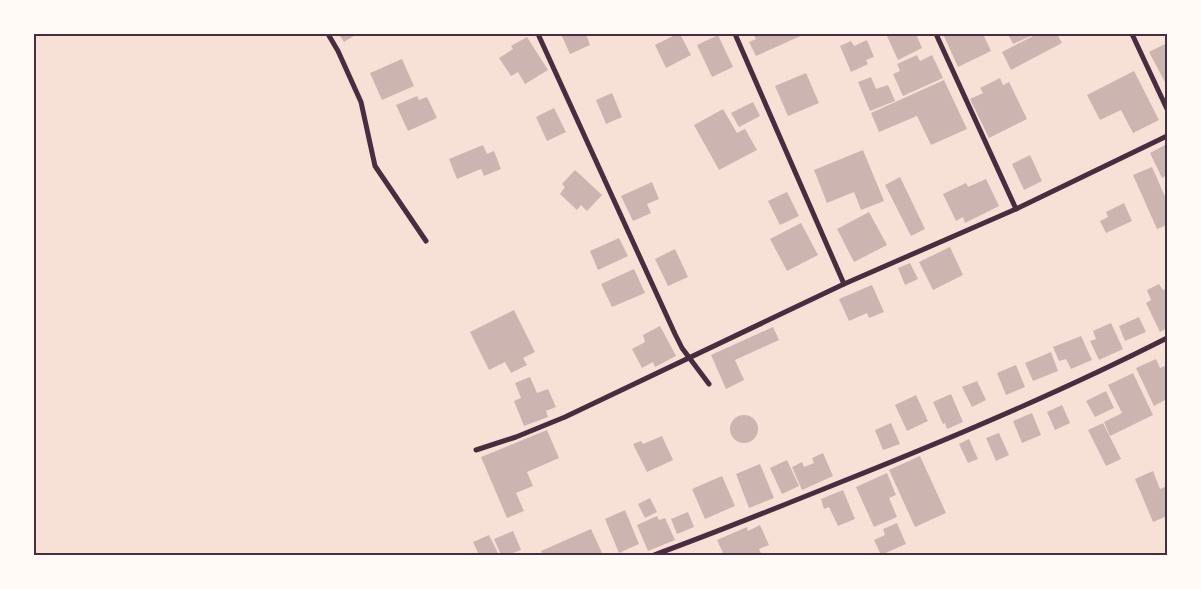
<svg xmlns="http://www.w3.org/2000/svg" width="1201" height="589" font-family="'Golos Text',sans-serif">
  <style>
    .building { fill: #ccb4b1 }
    .lines { fill: none; stroke-linecap: round; stroke-linejoin: round }
    .minor { stroke: #4a2c40; stroke-width: 5 }
    .neatline { fill: none; stroke: #4a2c40; stroke-width: 2 }
  </style>
  <rect width="100%" height="100%" fill="#f7e1d7"/>
  <g class="building">
    <path d="M 339,34 L 357,34 L 344,42 Z"/>
    <path d="M 561,34 L 586,34 L 590,45 L 570,54 Z"/>
    <path d="M 677,34 L 680,34 L 691,55 L 666,68 L 655,45 Z"/>
    <path d="M 753,34 L 805,34 L 756,56 L 749,42 L 756,39 Z"/>
    <path d="M 886,34 L 916,34 L 922,48 L 898,60 Z"/>
    <path d="M 943,34 L 983,34 L 991,51 L 958,67 Z"/>
    <path d="M 1008,34 L 1035,34 L 1013,44 Z"/>
    <path d="M 1037,34 L 1057,34 L 1062,43 L 1011,70 L 1002,52 Z"/>
    <path d="M 718,35 L 733,67 L 712,77 L 697,45 Z"/>
    <path d="M 527,37 L 548,70 L 525,84 L 518,72 L 511,76 L 499,58 L 513,49 L 511,46 Z"/>
    <path d="M 867,40 L 874,57 L 866,60 L 868,64 L 851,72 L 840,46 L 851,41 L 854,46 Z"/>
    <path d="M 1167,43 L 1167,86 L 1149,52 Z"/>
    <path d="M 917,55 L 920,61 L 932,55 L 943,78 L 903,96 L 893,74 L 900,71 L 897,64 Z"/>
    <path d="M 402,59 L 414,86 L 382,100 L 370,73 Z"/>
    <path d="M 1134,71 L 1159,120 L 1133,133 L 1121,110 L 1100,120 L 1087,95 Z"/>
    <path d="M 806,73 L 819,103 L 788,116 L 775,86 Z"/>
    <path d="M 871,77 L 876,89 L 888,85 L 895,101 L 870,111 L 858,82 Z"/>
    <path d="M 1000,78 L 1003,85 L 1009,82 L 1027,119 L 989,138 L 970,99 L 983,93 L 980,88 Z"/>
    <path d="M 944,80 L 967,129 L 931,145 L 917,116 L 879,132 L 871,113 Z"/>
    <path d="M 612,93 L 622,117 L 606,124 L 596,100 Z"/>
    <path d="M 417,96 L 419,100 L 427,97 L 437,118 L 408,131 L 396,105 Z"/>
    <path d="M 753,102 L 760,116 L 739,127 L 731,113 Z"/>
    <path d="M 554,108 L 566,132 L 547,141 L 536,117 Z"/>
    <path d="M 723,109 L 737,133 L 745,129 L 757,150 L 719,170 L 694,125 Z"/>
    <path d="M 1167,144 L 1167,175 L 1162,178 L 1150,153 Z"/>
    <path d="M 483,145 L 487,154 L 494,151 L 501,169 L 484,176 L 481,169 L 457,179 L 449,159 Z"/>
    <path d="M 863,150 L 884,201 L 861,210 L 854,192 L 827,203 L 814,170 Z"/>
    <path d="M 1030,155 L 1042,181 L 1024,190 L 1012,164 Z"/>
    <path d="M 1152,167 L 1167,201 L 1167,225 L 1157,229 L 1133,175 Z"/>
    <path d="M 575,170 L 602,195 L 587,211 L 581,205 L 577,210 L 560,194 L 565,187 L 562,184 Z"/>
    <path d="M 900,177 L 925,229 L 911,236 L 885,185 Z"/>
    <path d="M 986,179 L 999,206 L 965,223 L 963,217 L 956,221 L 943,194 L 966,183 L 968,187 Z"/>
    <path d="M 652,182 L 659,199 L 647,204 L 651,213 L 633,221 L 621,196 Z"/>
    <path d="M 787,192 L 799,216 L 780,225 L 768,201 Z"/>
    <path d="M 1124,203 L 1132,221 L 1106,233 L 1100,221 L 1108,217 L 1106,212 Z"/>
    <path d="M 869,212 L 887,245 L 854,262 L 837,229 Z"/>
    <path d="M 801,223 L 818,255 L 787,271 L 770,239 Z"/>
    <path d="M 619,238 L 628,256 L 598,270 L 590,251 Z"/>
    <path d="M 950,247 L 963,275 L 933,290 L 919,262 Z"/>
    <path d="M 675,249 L 688,277 L 668,286 L 655,259 Z"/>
    <path d="M 910,263 L 918,279 L 905,285 L 898,268 Z"/>
    <path d="M 634,269 L 645,293 L 612,307 L 601,284 Z"/>
    <path d="M 1159,284 L 1163,290 L 1167,288 L 1167,328 L 1160,332 L 1146,303 L 1151,300 L 1147,290 Z"/>
    <path d="M 872,285 L 884,312 L 869,318 L 867,313 L 849,321 L 839,299 Z"/>
    <path d="M 514,310 L 535,352 L 523,358 L 527,365 L 511,373 L 505,362 L 489,370 L 470,332 Z"/>
    <path d="M 1139,317 L 1146,332 L 1125,341 L 1119,326 Z"/>
    <path d="M 1111,323 L 1123,349 L 1099,360 L 1090,341 L 1096,339 L 1093,331 Z"/>
    <path d="M 660,326 L 676,356 L 655,367 L 653,362 L 642,368 L 632,349 L 645,342 L 643,335 Z"/>
    <path d="M 773,327 L 779,340 L 735,360 L 744,380 L 726,389 L 711,355 Z"/>
    <path d="M 1081,336 L 1092,360 L 1071,369 L 1066,359 L 1059,361 L 1053,347 Z"/>
    <path d="M 1051,352 L 1058,371 L 1033,381 L 1025,363 Z"/>
    <path d="M 1156,359 L 1160,368 L 1167,365 L 1167,388 L 1165,390 L 1167,395 L 1167,399 L 1154,406 L 1136,368 Z"/>
    <path d="M 1016,365 L 1025,387 L 1006,395 L 997,373 Z"/>
    <path d="M 1133,373 L 1153,415 L 1110,436 L 1104,422 L 1122,413 L 1108,385 Z"/>
    <path d="M 530,377 L 537,393 L 548,389 L 556,407 L 546,411 L 548,417 L 524,426 L 514,401 L 521,398 L 515,383 Z"/>
    <path d="M 977,381 L 986,400 L 972,407 L 962,387 Z"/>
    <path d="M 1106,391 L 1114,408 L 1095,417 L 1086,401 Z"/>
    <path d="M 951,394 L 963,422 L 947,429 L 945,423 L 943,424 L 933,402 Z"/>
    <path d="M 916,395 L 928,421 L 907,431 L 895,405 Z"/>
    <path d="M 1062,405 L 1070,423 L 1055,430 L 1047,412 Z"/>
    <path d="M 1032,413 L 1041,435 L 1022,443 L 1013,421 Z"/>
    <circle cx="744" cy="429" r="14"/>
    <path d="M 891,423 L 900,444 L 883,450 L 875,430 Z"/>
    <path d="M 1103,423 L 1121,459 L 1106,466 L 1088,430 Z"/>
    <path d="M 547,430 L 559,458 L 527,472 L 533,486 L 516,493 L 524,511 L 507,518 L 481,457 Z"/>
    <path d="M 999,433 L 1009,455 L 996,461 L 986,438 Z"/>
    <path d="M 662,436 L 673,460 L 647,472 L 633,444 L 641,441 L 643,444 Z"/>
    <path d="M 969,439 L 978,459 L 968,463 L 959,444 Z"/>
    <path d="M 823,453 L 833,476 L 802,490 L 792,467 L 802,462 L 804,467 L 814,463 L 812,458 Z"/>
    <path d="M 920,456 L 946,513 L 915,527 L 889,470 Z"/>
    <path d="M 787,460 L 799,486 L 782,494 L 770,468 Z"/>
    <path d="M 760,464 L 774,498 L 749,508 L 736,474 Z"/>
    <path d="M 1153,471 L 1160,489 L 1167,486 L 1167,516 L 1153,522 L 1135,479 Z"/>
    <path d="M 887,473 L 896,495 L 889,498 L 897,517 L 874,527 L 856,487 Z"/>
    <path d="M 722,476 L 735,506 L 705,519 L 692,489 Z"/>
    <path d="M 843,490 L 855,519 L 838,526 L 829,507 L 824,509 L 821,499 Z"/>
    <path d="M 650,498 L 657,512 L 645,518 L 638,504 Z"/>
    <path d="M 625,510 L 639,544 L 619,553 L 605,519 Z"/>
    <path d="M 688,512 L 694,527 L 677,534 L 671,519 Z"/>
    <path d="M 657,516 L 659,520 L 665,518 L 675,540 L 648,551 L 637,525 Z"/>
    <path d="M 897,523 L 906,544 L 881,555 L 874,540 L 885,535 L 883,529 Z"/>
    <path d="M 760,525 L 769,545 L 759,549 L 762,555 L 724,555 L 717,540 L 747,527 L 748,531 Z"/>
    <path d="M 591,529 L 603,555 L 543,555 L 541,551 Z"/>
    <path d="M 513,531 L 521,550 L 507,555 L 501,555 L 494,539 Z"/>
    <path d="M 489,535 L 499,555 L 479,555 L 473,542 Z"/>
  </g>
  <g class="lines">
    <g class="minor">
      <path d="M 328,34 L 338,51 L 361,102 L 375,166 L 426,241"/>
      <path d="M 538,34 L 675,334 L 682,348 L 709,384"/>
      <path d="M 735,34 L 844,284"/>
      <path d="M 936,34 L 1016,209"/>
      <path d="M 1132,34 L 1167,109"/>
      <path d="M 476,450 L 516,437 L 565,417 L 844,284 L 1016,209 L 1167,136"/>
      <path d="M 654,555 C 717,532 779,507 841,482 C 952,438 1061,392 1167,338"/>
    </g>
  </g>
  <rect width="1201" height="589" fill="none" stroke="#fffaf5" stroke-width="70"/>
  <rect x="35" y="35" width="1131" height="519" class="neatline"/>
</svg>
